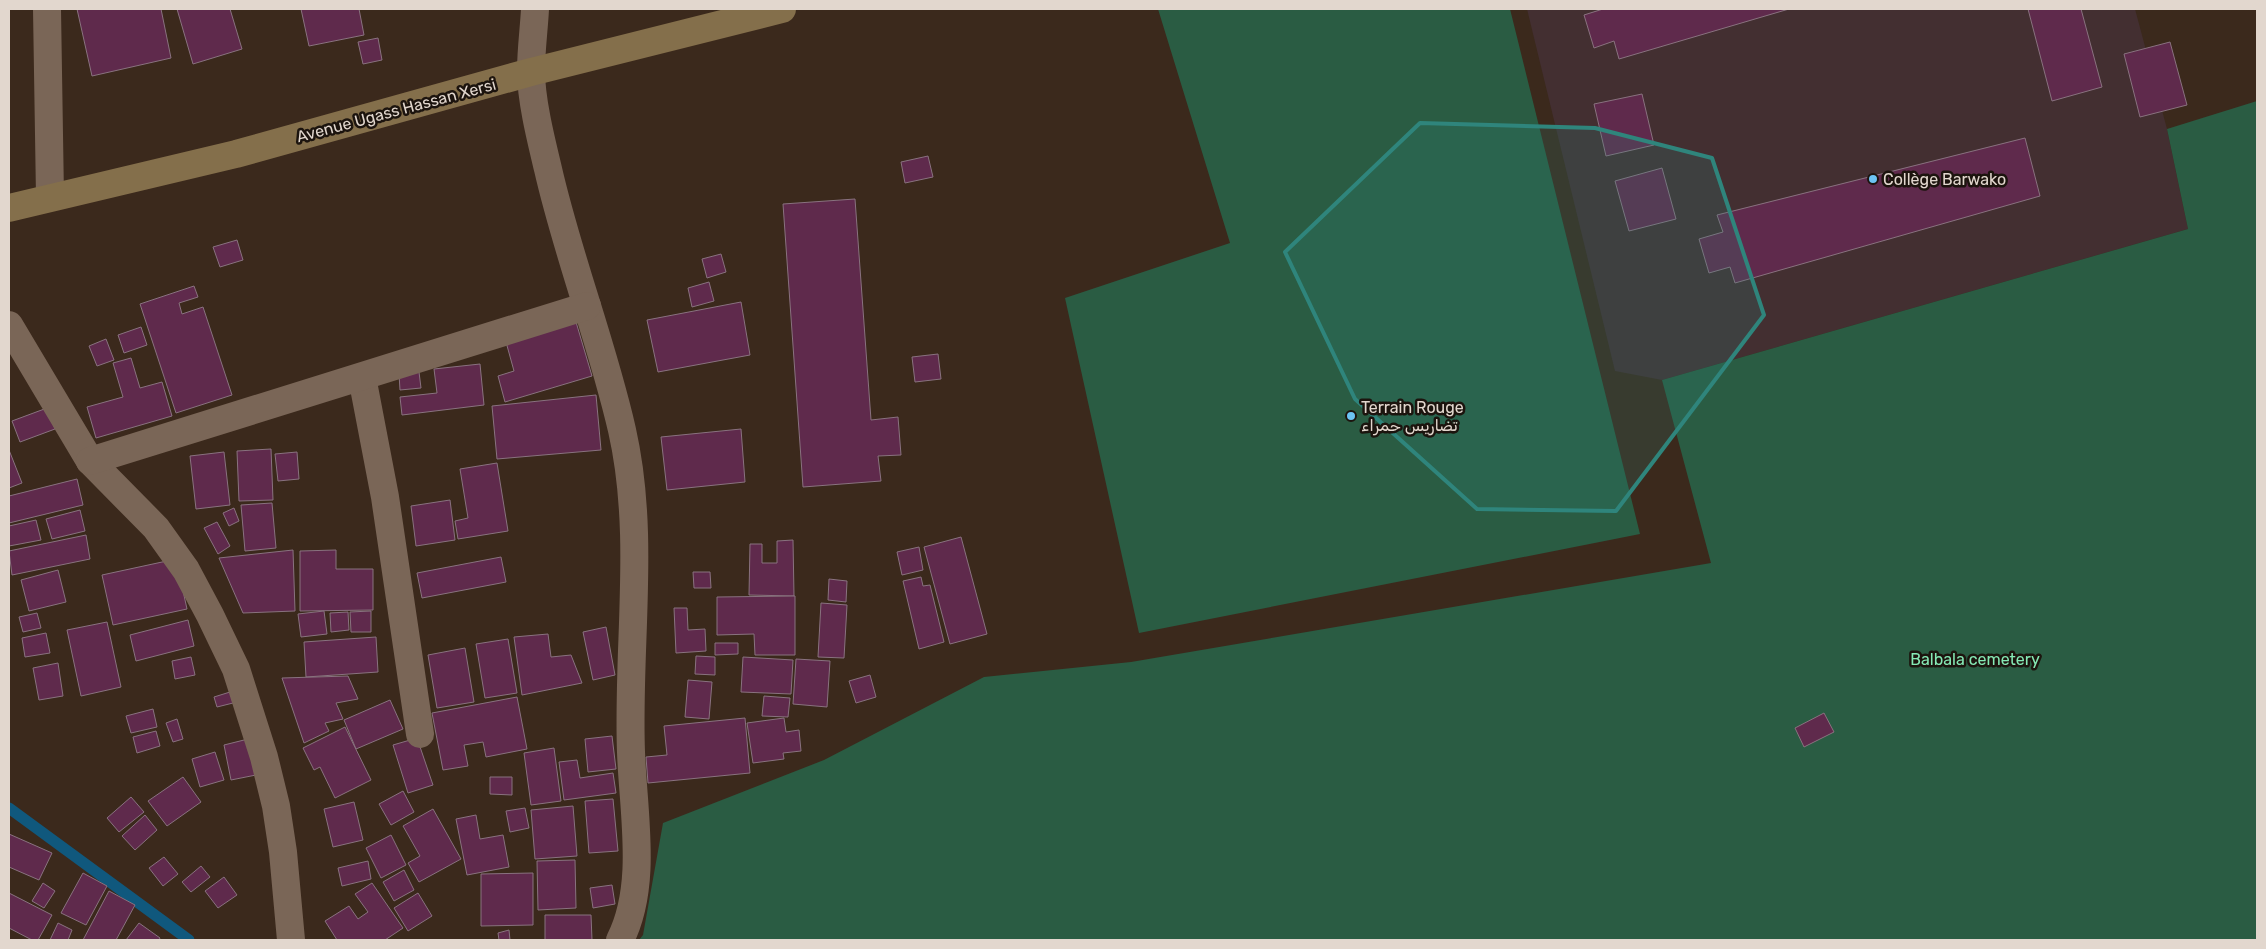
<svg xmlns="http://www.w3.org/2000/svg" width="2266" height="949" font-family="Rubik,'Noto Sans Arabic',sans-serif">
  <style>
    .education { fill: #432f31 }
    .green { fill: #2a5c43 }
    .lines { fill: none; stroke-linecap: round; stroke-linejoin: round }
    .stream { stroke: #10587d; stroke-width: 11 }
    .building { fill: #5f2a4c; stroke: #89727f }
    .minor { stroke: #7a6657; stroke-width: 28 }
    .secondary { stroke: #846f4b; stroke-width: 28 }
    .marked { fill: #2f857c; fill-opacity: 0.2; stroke: #2f857c; stroke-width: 4; stroke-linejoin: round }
    .poi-dot { fill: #6cc3f3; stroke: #1c140e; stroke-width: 2 }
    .labels { text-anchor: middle; stroke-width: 5; stroke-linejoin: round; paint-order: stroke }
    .street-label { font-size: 16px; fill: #e2d7ce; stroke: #1c140e }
    .poi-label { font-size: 16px; fill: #e2d7ce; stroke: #1c140e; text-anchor: start }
    .park-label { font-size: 16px; fill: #86e9b5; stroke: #1c140e }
  </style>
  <rect width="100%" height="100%" fill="#3b291c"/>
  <path class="education" d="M 1527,9 L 2135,9 L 2167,129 L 2188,229 L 1662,380 L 1615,371 Z"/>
  <g class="green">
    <path d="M 1158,9 L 1510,9 L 1640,534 L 1139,633 L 1065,298 L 1230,243 Z"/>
    <path d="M 2257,101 L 2257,940 L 639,940 L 643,935 L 663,823 L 824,760 L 984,677 L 1131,662 L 1711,563 L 1662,380 L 2188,229 L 2167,129 Z"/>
  </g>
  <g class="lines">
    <path class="stream" d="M 9,808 L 189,940"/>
  </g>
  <g class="building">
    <path d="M 77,9 L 161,9 L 171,58 L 92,76 Z"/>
    <path d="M 177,9 L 230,9 L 242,49 L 193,64 Z"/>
    <path d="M 301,9 L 359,9 L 364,35 L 309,46 Z"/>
    <path d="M 1603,9 L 1789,9 L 1619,59 L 1614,41 L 1594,48 L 1584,15 Z"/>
    <path d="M 2028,9 L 2081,9 L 2102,87 L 2052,101 Z"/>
    <path d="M 378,38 L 382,60 L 363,64 L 358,42 Z"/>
    <path d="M 2170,42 L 2187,105 L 2140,117 L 2124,54 Z"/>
    <path d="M 1642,94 L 1654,145 L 1606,156 L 1594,104 Z"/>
    <path d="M 2025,138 L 2040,196 L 1735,283 L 1730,267 L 1709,273 L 1699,239 L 1723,232 L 1717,215 Z"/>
    <path d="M 928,156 L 933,177 L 905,183 L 901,162 Z"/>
    <path d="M 1662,168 L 1676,219 L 1629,231 L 1615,181 Z"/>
    <path d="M 855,199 L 871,420 L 898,417 L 901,455 L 878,456 L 881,481 L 803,487 L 783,204 Z"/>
    <path d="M 237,240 L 243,260 L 220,267 L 213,247 Z"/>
    <path d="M 721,254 L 726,272 L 707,278 L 702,259 Z"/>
    <path d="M 709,282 L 714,301 L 692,307 L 688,288 Z"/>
    <path d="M 194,286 L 198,297 L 179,303 L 182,314 L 203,307 L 232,395 L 176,413 L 140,304 Z"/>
    <path d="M 741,302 L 750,355 L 658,372 L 647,320 Z"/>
    <path d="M 576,322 L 592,376 L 505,402 L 498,376 L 514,371 L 506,342 Z"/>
    <path d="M 141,327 L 147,345 L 124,353 L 118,335 Z"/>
    <path d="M 106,339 L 114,360 L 97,366 L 89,346 Z"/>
    <path d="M 938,354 L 941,379 L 915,382 L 912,357 Z"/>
    <path d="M 131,358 L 140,388 L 162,382 L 172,416 L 96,438 L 87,407 L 123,397 L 113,363 Z"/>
    <path d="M 480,364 L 484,405 L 402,415 L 400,397 L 437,393 L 434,369 Z"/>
    <path d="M 419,372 L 421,388 L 400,390 L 399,374 Z"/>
    <path d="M 596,395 L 601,450 L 497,459 L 492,406 Z"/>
    <path d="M 47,408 L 55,429 L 20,442 L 12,421 Z"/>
    <path d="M 741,429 L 745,482 L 667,490 L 661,437 Z"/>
    <path d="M 271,449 L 273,500 L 239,501 L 237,451 Z"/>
    <path d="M 9,450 L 22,483 L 9,488 Z"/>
    <path d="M 224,452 L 230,505 L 196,509 L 190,456 Z"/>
    <path d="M 297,452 L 299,479 L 278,481 L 275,454 Z"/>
    <path d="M 497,463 L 508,531 L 458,539 L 455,521 L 468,518 L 460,469 Z"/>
    <path d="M 77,479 L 83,505 L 9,523 L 9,496 Z"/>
    <path d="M 450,500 L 455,540 L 416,546 L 411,506 Z"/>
    <path d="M 272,503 L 276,548 L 245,551 L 241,505 Z"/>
    <path d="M 234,508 L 239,521 L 229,526 L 223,513 Z"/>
    <path d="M 80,510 L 85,531 L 52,539 L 46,519 Z"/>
    <path d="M 36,520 L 41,540 L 9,546 L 9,526 Z"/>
    <path d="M 217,522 L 230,546 L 218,554 L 204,528 Z"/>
    <path d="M 86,535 L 90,559 L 12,575 L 9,551 Z"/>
    <path d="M 961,537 L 987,634 L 950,644 L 924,547 Z"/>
    <path d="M 793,540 L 794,596 L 749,595 L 750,544 L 762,544 L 762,563 L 777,563 L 777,541 Z"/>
    <path d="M 919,547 L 923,570 L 902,575 L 897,552 Z"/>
    <path d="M 293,550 L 295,611 L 243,613 L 219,558 Z"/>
    <path d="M 336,550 L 336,569 L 373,569 L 373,610 L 300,611 L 300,551 Z"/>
    <path d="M 501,557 L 506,582 L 422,598 L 417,573 Z"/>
    <path d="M 176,559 L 187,609 L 113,625 L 102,575 Z"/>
    <path d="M 58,570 L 66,602 L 29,611 L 21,580 Z"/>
    <path d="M 693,572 L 710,572 L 711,588 L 694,588 Z"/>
    <path d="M 921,577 L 923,586 L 930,585 L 944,642 L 919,649 L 903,581 Z"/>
    <path d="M 829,579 L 847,581 L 846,602 L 828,600 Z"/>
    <path d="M 795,596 L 795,655 L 755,655 L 754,634 L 717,635 L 717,597 Z"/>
    <path d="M 821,603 L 847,605 L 844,658 L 818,657 Z"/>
    <path d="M 674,608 L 687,608 L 688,630 L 705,629 L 706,651 L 676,653 Z"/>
    <path d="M 324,611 L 327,634 L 301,637 L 298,614 Z"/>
    <path d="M 371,611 L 371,632 L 351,632 L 350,612 Z"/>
    <path d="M 348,612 L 349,630 L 331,632 L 330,613 Z"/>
    <path d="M 37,613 L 41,628 L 23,632 L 19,617 Z"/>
    <path d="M 188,620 L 194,646 L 136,661 L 130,635 Z"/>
    <path d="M 107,622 L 121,687 L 81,696 L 67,630 Z"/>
    <path d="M 606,627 L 615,675 L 593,680 L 583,632 Z"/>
    <path d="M 46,633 L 50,653 L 25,657 L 22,638 Z"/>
    <path d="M 548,634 L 551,657 L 571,655 L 582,683 L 522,695 L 514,637 Z"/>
    <path d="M 376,637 L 378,672 L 306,677 L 304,642 Z"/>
    <path d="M 508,639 L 517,693 L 485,698 L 476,644 Z"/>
    <path d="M 715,643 L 738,643 L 738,654 L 715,655 Z"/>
    <path d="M 465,648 L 474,702 L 437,708 L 428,655 Z"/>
    <path d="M 696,656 L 715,657 L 715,675 L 695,674 Z"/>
    <path d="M 191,657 L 195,675 L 175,679 L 172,661 Z"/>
    <path d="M 743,657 L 793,660 L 791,694 L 741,692 Z"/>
    <path d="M 796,659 L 830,661 L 827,707 L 793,704 Z"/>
    <path d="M 58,663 L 63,696 L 39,700 L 33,668 Z"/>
    <path d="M 870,675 L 876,697 L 856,703 L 849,681 Z"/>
    <path d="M 348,676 L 358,699 L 336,703 L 343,719 L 325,723 L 329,731 L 304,743 L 282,678 Z"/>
    <path d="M 688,680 L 712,682 L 709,719 L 685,717 Z"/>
    <path d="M 230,692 L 233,703 L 217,707 L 214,697 Z"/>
    <path d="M 764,696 L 790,698 L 788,717 L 762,716 Z"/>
    <path d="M 517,697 L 527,749 L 486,757 L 483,742 L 464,745 L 468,766 L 443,770 L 432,713 Z"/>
    <path d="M 390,700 L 403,729 L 356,749 L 344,720 Z"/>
    <path d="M 153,709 L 157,727 L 131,733 L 126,716 Z"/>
    <path d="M 1824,713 L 1834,732 L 1804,747 L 1795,728 Z"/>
    <path d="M 745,718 L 750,773 L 648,783 L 646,757 L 667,755 L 664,726 Z"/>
    <path d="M 784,718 L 786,732 L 799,730 L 801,751 L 783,753 L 784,759 L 753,763 L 747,723 Z"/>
    <path d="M 177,719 L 183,739 L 173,742 L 166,723 Z"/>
    <path d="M 345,727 L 371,780 L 335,798 L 320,767 L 314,770 L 303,748 Z"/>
    <path d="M 156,731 L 160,746 L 137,753 L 133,737 Z"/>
    <path d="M 612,736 L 616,769 L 588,772 L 585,739 Z"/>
    <path d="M 417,738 L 433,785 L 408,793 L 393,745 Z"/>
    <path d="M 248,739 L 256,775 L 231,780 L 224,745 Z"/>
    <path d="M 554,748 L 561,801 L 531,805 L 524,753 Z"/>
    <path d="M 215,752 L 224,780 L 200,787 L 192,759 Z"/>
    <path d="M 577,760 L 580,778 L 613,773 L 616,793 L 564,800 L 559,762 Z"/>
    <path d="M 183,777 L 201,802 L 167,826 L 148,801 Z"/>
    <path d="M 490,777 L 512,777 L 512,795 L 490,794 Z"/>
    <path d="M 403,791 L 414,812 L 391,825 L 379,804 Z"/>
    <path d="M 131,797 L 144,812 L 119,832 L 107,818 Z"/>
    <path d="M 613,799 L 618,851 L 589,853 L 585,801 Z"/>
    <path d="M 354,802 L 363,840 L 333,847 L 324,809 Z"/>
    <path d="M 573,806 L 577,856 L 535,859 L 531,810 Z"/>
    <path d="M 525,808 L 529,828 L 510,832 L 506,811 Z"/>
    <path d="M 433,809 L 461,859 L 419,882 L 408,863 L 420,856 L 403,826 Z"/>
    <path d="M 145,815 L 157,830 L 135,850 L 122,836 Z"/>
    <path d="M 476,815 L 480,839 L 503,835 L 509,867 L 467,875 L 456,819 Z"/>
    <path d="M 9,834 L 52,853 L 39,880 L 9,867 Z"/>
    <path d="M 391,835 L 406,865 L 381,878 L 366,848 Z"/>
    <path d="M 164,857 L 178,874 L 163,886 L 149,868 Z"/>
    <path d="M 575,860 L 576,908 L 538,910 L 537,861 Z"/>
    <path d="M 368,861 L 371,879 L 342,886 L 338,868 Z"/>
    <path d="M 201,866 L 210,877 L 191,892 L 182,882 Z"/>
    <path d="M 404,870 L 414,890 L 394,901 L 383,882 Z"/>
    <path d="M 83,873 L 107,886 L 86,925 L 61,913 Z"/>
    <path d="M 533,873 L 533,925 L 481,926 L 481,874 Z"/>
    <path d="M 224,877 L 237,895 L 218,908 L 205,891 Z"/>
    <path d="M 43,883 L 55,891 L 44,908 L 32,901 Z"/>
    <path d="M 372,883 L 403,928 L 385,940 L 337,940 L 325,921 L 349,906 L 358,919 L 368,912 L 355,894 Z"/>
    <path d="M 612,885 L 615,904 L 593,908 L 590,888 Z"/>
    <path d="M 109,891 L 135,905 L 116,940 L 83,940 Z"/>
    <path d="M 9,893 L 52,915 L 38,940 L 32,940 L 9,928 Z"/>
    <path d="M 418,893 L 432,916 L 408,931 L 394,908 Z"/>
    <path d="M 545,915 L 591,915 L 592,940 L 545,940 Z"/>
    <path d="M 58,923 L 72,930 L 68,940 L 50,940 Z"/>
    <path d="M 139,923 L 160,938 L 159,940 L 126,940 Z"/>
    <path d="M 509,930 L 510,940 L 499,940 L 498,933 Z"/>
  </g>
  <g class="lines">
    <g class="minor">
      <path d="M 47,9 L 50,197"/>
      <path d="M 535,9 C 534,29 531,50 531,71 C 531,100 541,140 548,169 C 568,257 602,342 622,430 C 646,536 627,645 631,752 C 633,812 648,885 620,940"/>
      <path d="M 9,325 L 90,461 L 156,528 L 186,570 L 210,615 L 236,669 L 264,757 L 276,806 L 283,852 L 291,940"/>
      <path d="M 362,377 L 385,497 L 420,734"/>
      <path d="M 90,461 L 587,306"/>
    </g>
    <path class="secondary" d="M 9,208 L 236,154 L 531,72 L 782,9"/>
  </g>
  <path class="marked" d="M 1420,123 L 1595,128 L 1712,158 L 1764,315 L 1616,511 L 1477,509 L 1355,399 L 1285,252 Z"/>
  <g class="poi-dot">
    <circle cx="1873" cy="179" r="5"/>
    <circle cx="1351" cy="416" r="5"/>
  </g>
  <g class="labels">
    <g class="street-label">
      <text transform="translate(396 110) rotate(-15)" y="6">Avenue Ugass Hassan Xersi</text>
    </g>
    <g class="poi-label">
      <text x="1883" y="185">Collège Barwako</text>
      <text x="1361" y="413">Terrain Rouge<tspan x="1361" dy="18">تضاريس حمراء</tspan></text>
    </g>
    <g class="park-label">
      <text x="1975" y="665">Balbala cemetery</text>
    </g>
  </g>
  <rect width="2266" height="949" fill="none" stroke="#e2d7ce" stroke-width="20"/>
</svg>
